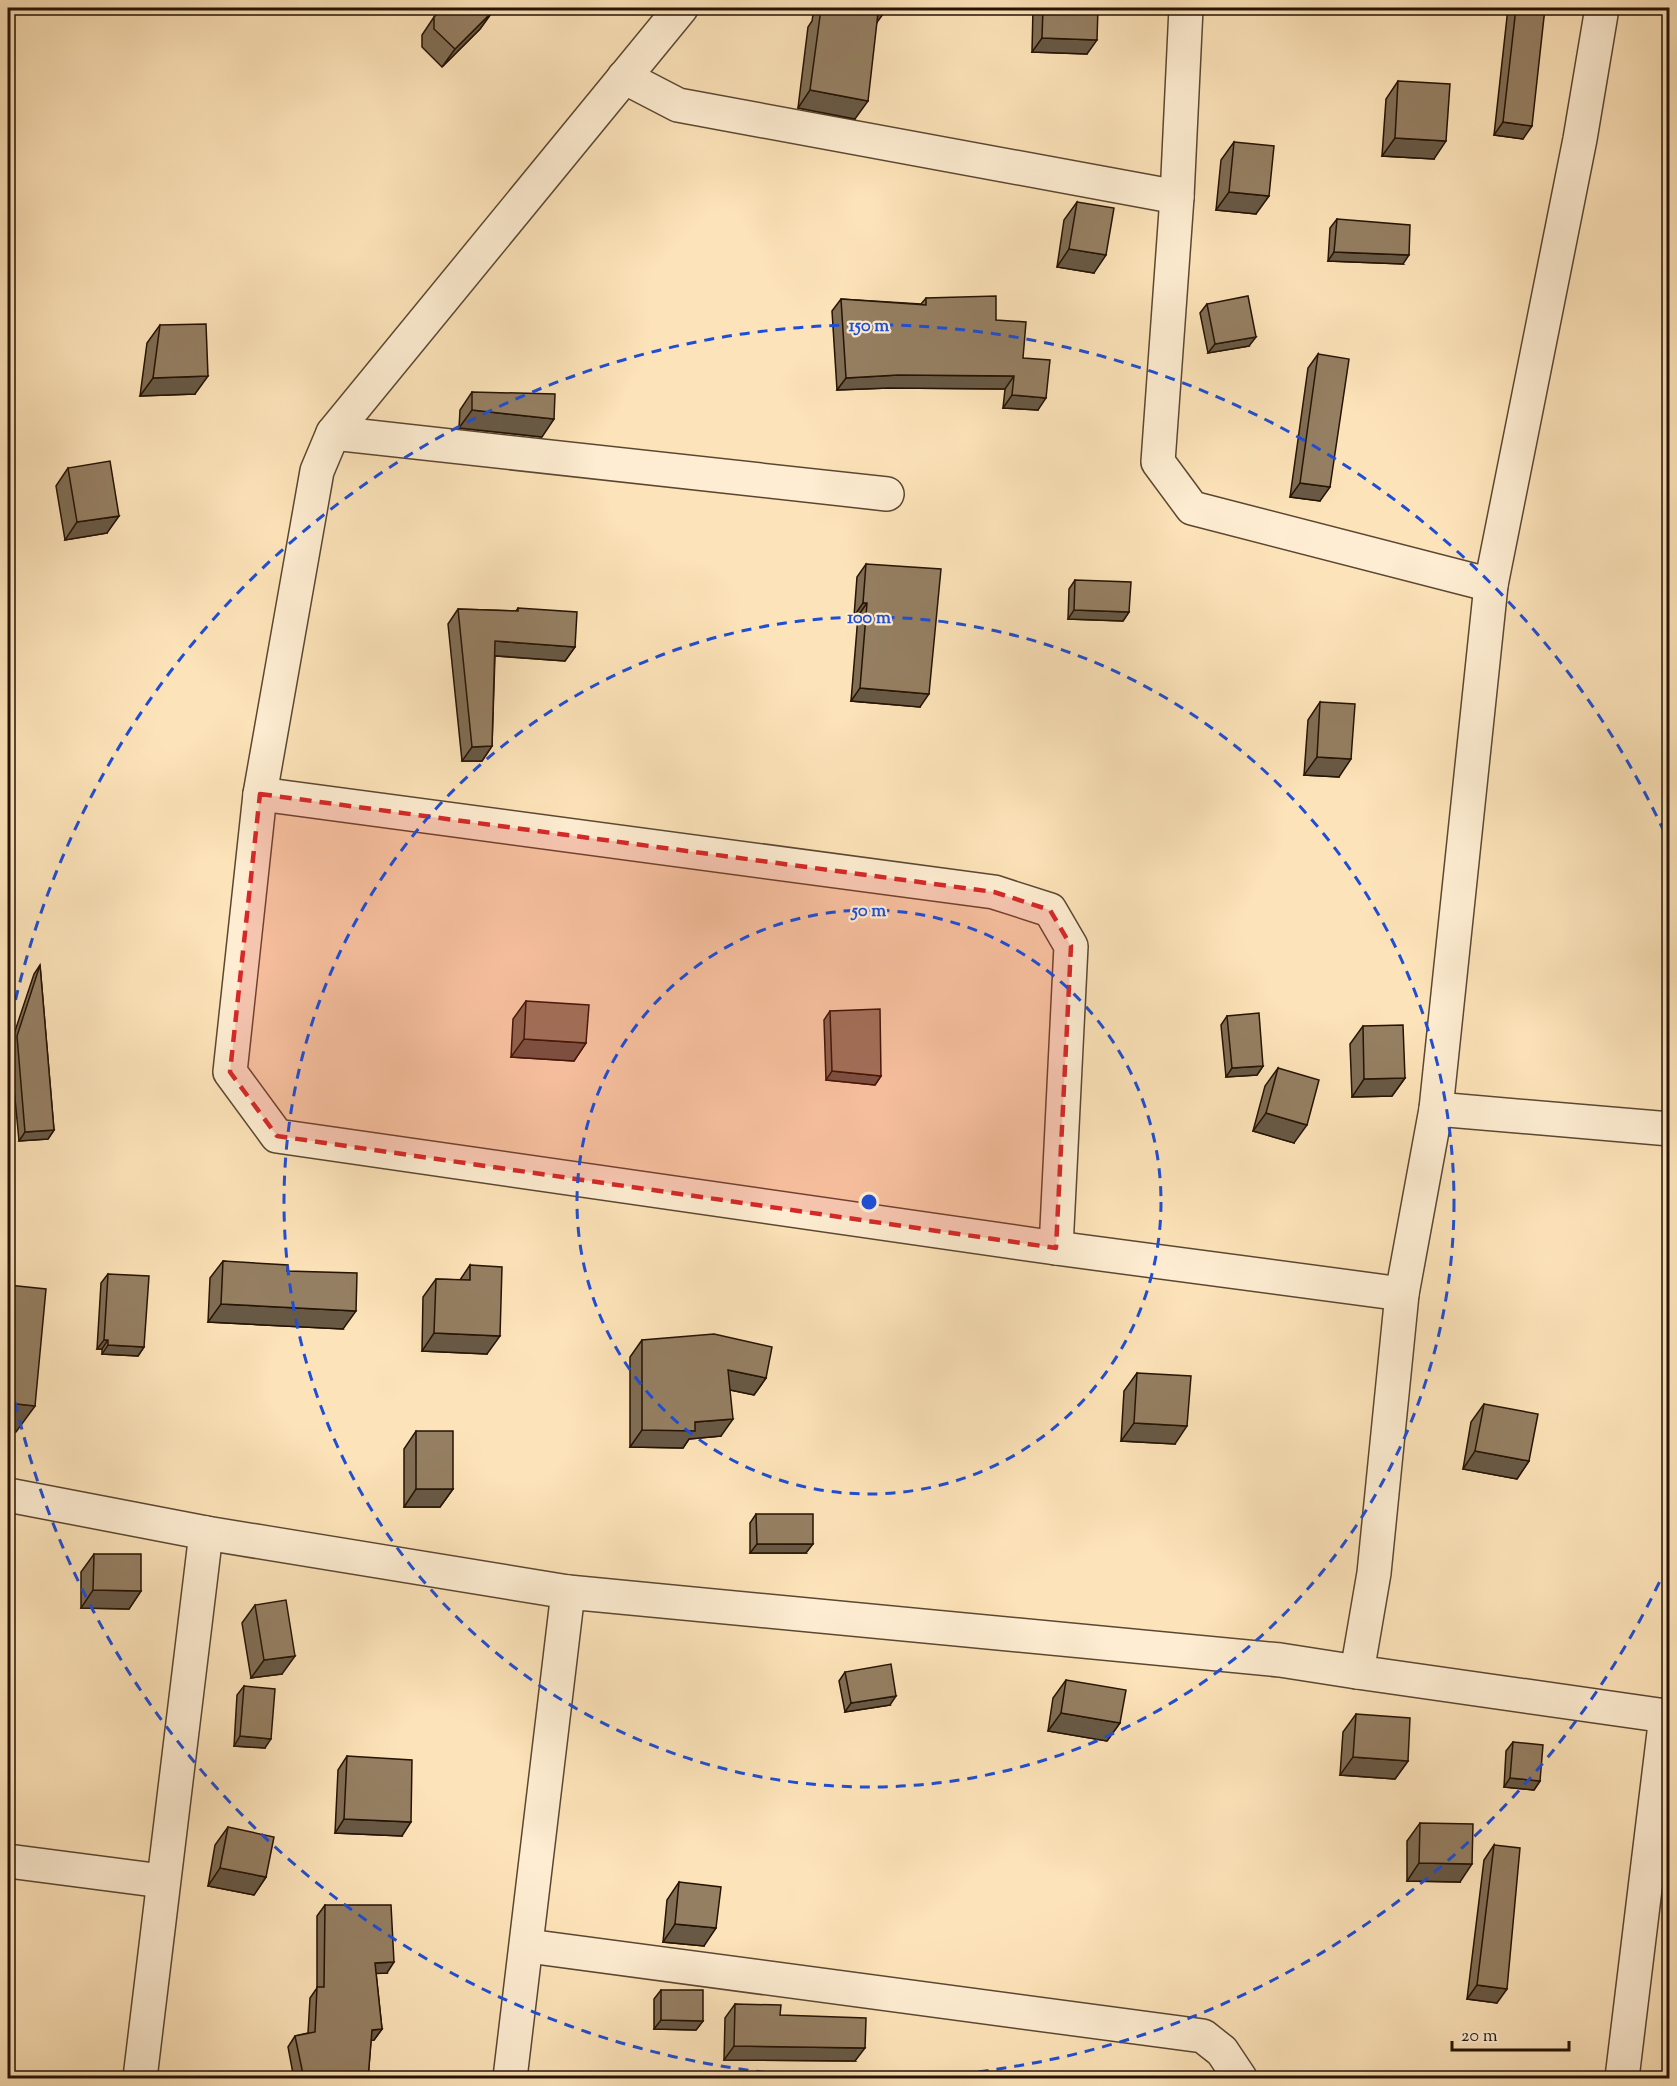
<svg xmlns="http://www.w3.org/2000/svg" width="1677" height="2086" font-family="'Sorts Mill Goudy',serif">
  <style>
    .lines { fill: none; stroke-linecap: round; stroke-linejoin: round }
    .minor-casing { stroke: #5b4731; stroke-width: 36 }
    .minor { stroke: #feedd2; stroke-width: 33 }
    .wall { fill: #806d54; stroke: #251304; stroke-width: 1.5 }
    .shaded-wall { fill: #685945; stroke: #251304; stroke-width: 1.5 }
    .building { fill: #957f62; stroke: #251304; stroke-width: 1.5 }
    .marked { fill: #d62828; fill-opacity: 0.2; stroke: #d62828; stroke-width: 4.5; stroke-dasharray: 12 8; stroke-linejoin: round }
    .ring { fill: none; stroke: #1d4ed8; stroke-width: 3; stroke-dasharray: 10 8 }
    .centre { fill: #1d4ed8; stroke: #feedd2; stroke-width: 3 }
    .ring-label { font-size: 18px; text-anchor: middle; font-weight: bold; fill: #1d4ed8; stroke: #feedd2; stroke-width: 4.5; stroke-linejoin: round; paint-order: stroke }
  </style>
  <rect width="100%" height="100%" fill="#fde3b9"/>
  <filter id="stains"><feTurbulence type="fractalNoise" baseFrequency=".00333" numOctaves="4"/><feColorMatrix values="0 0 0 0 .2 0 0 0 0 .09 0 0 0 0 .02 0 0 0 .5 -.17"/></filter>
  <radialGradient id="worn" r=".72"><stop offset=".6" stop-color="#630" stop-opacity="0"/><stop offset="1" stop-color="#630" stop-opacity=".3"/></radialGradient>
  <g class="lines">
    <defs>
      <g id="minor">
        <path d="M 1186,8 L 1177,197 L 1158,462 L 1192,508 L 1491,585"/>
        <path d="M 624,77 L 678,105 L 1177,197"/>
        <path d="M 333,433 L 681,8"/>
        <path d="M 887,494 L 333,433 L 317,471 L 260,794 L 230,1072 L 277,1136 L 1056,1248 L 1402,1294"/>
        <path d="M 260,794 L 994,892 L 1050,910 L 1071,946 L 1056,1248"/>
        <path d="M 1436,1109 L 1670,1129"/>
        <path d="M 8,1495 L 206,1533 L 568,1592"/>
        <path d="M 1357,1672 L 1666,1716 L 1622,2078"/>
        <path d="M 8,1861 L 162,1881"/>
        <path d="M 528,1946 L 1203,2036 L 1222,2051 L 1240,2078"/>
        <path d="M 140,2078 L 206,1533"/>
        <path d="M 510,2078 L 568,1592 L 1280,1660 L 1357,1672 L 1374,1573 L 1402,1294 L 1436,1109 L 1491,585 L 1580,139 L 1602,8"/>
      </g>
    </defs>
    <use href="#minor" class="minor-casing"/>
    <use href="#minor" class="minor"/>
  </g>
  <g class="wall">
    <path d="M 814,8 L 884,8 L 883,14 L 877,21 L 855,119 L 798,108 L 808,27 L 812,21 Z"/>
    <path d="M 1033,8 L 1098,8 L 1087,54 L 1032,52 Z"/>
    <path d="M 1508,8 L 1545,8 L 1523,139 L 1494,135 Z"/>
    <path d="M 493,11 L 480,29 L 442,67 L 422,47 L 422,35 L 434,17 Z"/>
    <path d="M 1398,81 L 1434,159 L 1382,156 L 1386,99 Z"/>
    <path d="M 1234,142 L 1256,214 L 1216,210 L 1221,160 Z"/>
    <path d="M 1077,202 L 1094,273 L 1057,267 L 1064,220 Z"/>
    <path d="M 1337,219 L 1403,264 L 1328,261 L 1330,228 Z"/>
    <path d="M 926,298 L 996,320 L 1023,358 L 1038,410 L 1003,408 L 1005,389 L 889,388 L 837,390 L 832,311 L 841,299 L 921,304 Z"/>
    <path d="M 1207,304 L 1249,346 L 1208,353 L 1200,313 Z"/>
    <path d="M 160,325 L 195,394 L 140,396 L 147,343 Z"/>
    <path d="M 1318,354 L 1320,501 L 1290,497 L 1308,368 Z"/>
    <path d="M 472,392 L 542,437 L 459,428 L 460,410 Z"/>
    <path d="M 68,468 L 107,533 L 65,540 L 56,486 Z"/>
    <path d="M 866,564 L 920,707 L 851,701 L 858,616 L 854,616 L 857,577 Z"/>
    <path d="M 1075,580 L 1129,612 L 1123,621 L 1068,619 L 1069,589 Z"/>
    <path d="M 518,608 L 575,647 L 565,661 L 495,656 L 492,746 L 482,761 L 462,761 L 448,624 L 458,609 L 516,611 Z"/>
    <path d="M 1320,702 L 1339,777 L 1304,775 L 1308,720 Z"/>
    <path d="M 40,965 L 54,1130 L 48,1139 L 19,1141 L 10,1046 L 34,974 Z"/>
    <path d="M 526,1001 L 586,1043 L 574,1061 L 511,1057 L 513,1019 Z"/>
    <path d="M 830,1011 L 881,1076 L 875,1085 L 826,1080 L 824,1020 Z"/>
    <path d="M 1227,1016 L 1263,1066 L 1257,1075 L 1226,1077 L 1221,1025 Z"/>
    <path d="M 1363,1026 L 1405,1078 L 1392,1096 L 1352,1097 L 1350,1044 Z"/>
    <path d="M 1278,1068 L 1294,1143 L 1253,1131 L 1265,1086 Z"/>
    <path d="M 223,1261 L 287,1271 L 343,1329 L 208,1322 L 210,1278 Z"/>
    <path d="M 470,1265 L 487,1354 L 422,1351 L 423,1297 L 436,1279 L 460,1280 Z"/>
    <path d="M 108,1274 L 144,1347 L 138,1356 L 102,1354 L 102,1349 L 97,1349 L 101,1283 Z"/>
    <path d="M 642,1340 L 766,1378 L 754,1395 L 730,1390 L 721,1436 L 689,1439 L 683,1448 L 630,1447 L 630,1357 Z"/>
    <path d="M 1137,1373 L 1175,1444 L 1121,1441 L 1124,1391 Z"/>
    <path d="M 1484,1404 L 1529,1461 L 1517,1479 L 1463,1469 L 1471,1422 Z"/>
    <path d="M 416,1431 L 453,1489 L 440,1507 L 404,1507 L 404,1449 Z"/>
    <path d="M 756,1514 L 806,1553 L 750,1553 L 750,1523 Z"/>
    <path d="M 94,1554 L 141,1591 L 129,1609 L 81,1608 L 81,1572 Z"/>
    <path d="M 255,1605 L 282,1674 L 251,1678 L 242,1623 Z"/>
    <path d="M 845,1672 L 890,1705 L 845,1712 L 839,1681 Z"/>
    <path d="M 1066,1680 L 1120,1723 L 1107,1741 L 1048,1731 L 1053,1698 Z"/>
    <path d="M 244,1686 L 265,1748 L 234,1746 L 237,1695 Z"/>
    <path d="M 1356,1714 L 1408,1761 L 1395,1779 L 1340,1775 L 1343,1732 Z"/>
    <path d="M 1513,1742 L 1540,1781 L 1534,1790 L 1504,1787 L 1506,1751 Z"/>
    <path d="M 347,1756 L 402,1836 L 335,1833 L 338,1770 Z"/>
    <path d="M 1420,1823 L 1460,1882 L 1407,1881 L 1407,1841 Z"/>
    <path d="M 228,1827 L 266,1877 L 254,1895 L 208,1886 L 215,1845 Z"/>
    <path d="M 1494,1845 L 1497,2003 L 1467,1999 L 1484,1860 Z"/>
    <path d="M 679,1882 L 704,1946 L 663,1942 L 667,1900 Z"/>
    <path d="M 325,1905 L 387,1973 L 376,1973 L 382,2029 L 374,2040 L 371,2040 L 368,2079 L 294,2079 L 288,2047 L 295,2036 L 308,2033 L 310,1998 L 317,1988 L 317,1916 Z"/>
    <path d="M 661,1990 L 703,2021 L 696,2030 L 654,2029 L 654,1999 Z"/>
    <path d="M 735,2004 L 780,2015 L 855,2061 L 724,2060 L 725,2018 Z"/>
  </g>
  <g class="shaded-wall">
    <path d="M 493,11 L 480,29 L 442,67 L 455,49 Z"/>
    <path d="M 878,13 L 883,14 L 870,32 Z"/>
    <path d="M 1042,38 L 1097,40 L 1087,54 L 1032,52 Z"/>
    <path d="M 810,90 L 868,101 L 855,119 L 798,108 Z"/>
    <path d="M 1503,122 L 1532,126 L 1523,139 L 1494,135 Z"/>
    <path d="M 1395,138 L 1446,141 L 1434,159 L 1382,156 Z"/>
    <path d="M 1229,192 L 1269,196 L 1256,214 L 1216,210 Z"/>
    <path d="M 1069,249 L 1106,255 L 1094,273 L 1057,267 Z"/>
    <path d="M 1334,252 L 1409,255 L 1403,264 L 1328,261 Z"/>
    <path d="M 1256,337 L 1249,346 L 1208,353 L 1215,344 Z"/>
    <path d="M 898,375 L 1014,376 L 1005,389 L 889,388 L 837,390 L 846,378 Z"/>
    <path d="M 208,376 L 195,394 L 140,396 L 153,378 Z"/>
    <path d="M 1012,395 L 1046,398 L 1038,410 L 1003,408 Z"/>
    <path d="M 472,410 L 554,419 L 542,437 L 459,428 Z"/>
    <path d="M 1300,483 L 1330,487 L 1320,501 L 1290,497 Z"/>
    <path d="M 119,516 L 107,533 L 65,540 L 77,522 Z"/>
    <path d="M 863,603 L 867,603 L 858,616 L 854,616 Z"/>
    <path d="M 1074,610 L 1129,612 L 1123,621 L 1068,619 Z"/>
    <path d="M 495,641 L 575,647 L 565,661 L 485,655 Z"/>
    <path d="M 860,688 L 929,694 L 920,707 L 851,701 Z"/>
    <path d="M 492,746 L 482,761 L 462,761 L 472,747 Z"/>
    <path d="M 1317,757 L 1351,759 L 1339,777 L 1304,775 Z"/>
    <path d="M 524,1039 L 586,1043 L 574,1061 L 511,1057 Z"/>
    <path d="M 1263,1066 L 1257,1075 L 1226,1077 L 1232,1068 Z"/>
    <path d="M 832,1071 L 881,1076 L 875,1085 L 826,1080 Z"/>
    <path d="M 1405,1078 L 1392,1096 L 1352,1097 L 1364,1079 Z"/>
    <path d="M 1266,1113 L 1307,1125 L 1294,1143 L 1253,1131 Z"/>
    <path d="M 54,1130 L 48,1139 L 19,1141 L 25,1132 Z"/>
    <path d="M 221,1304 L 356,1311 L 343,1329 L 208,1322 Z"/>
    <path d="M 434,1333 L 500,1336 L 487,1354 L 422,1351 Z"/>
    <path d="M 104,1340 L 108,1340 L 102,1349 L 97,1349 Z"/>
    <path d="M 108,1345 L 144,1347 L 138,1356 L 102,1354 Z"/>
    <path d="M 728,1370 L 766,1378 L 754,1395 L 716,1387 Z"/>
    <path d="M 8,1403 L 35,1406 L 16,1432 L 8,1432 Z"/>
    <path d="M 733,1419 L 721,1436 L 689,1439 L 683,1448 L 630,1447 L 642,1430 L 695,1422 Z"/>
    <path d="M 1134,1423 L 1187,1426 L 1175,1444 L 1121,1441 Z"/>
    <path d="M 1475,1451 L 1529,1461 L 1517,1479 L 1463,1469 Z"/>
    <path d="M 416,1489 L 453,1489 L 440,1507 L 404,1507 Z"/>
    <path d="M 757,1544 L 813,1544 L 806,1553 L 750,1553 Z"/>
    <path d="M 93,1590 L 141,1591 L 129,1609 L 81,1608 Z"/>
    <path d="M 295,1656 L 282,1674 L 251,1678 L 264,1660 Z"/>
    <path d="M 896,1696 L 890,1705 L 845,1712 L 851,1703 Z"/>
    <path d="M 1061,1713 L 1120,1723 L 1107,1741 L 1048,1731 Z"/>
    <path d="M 240,1736 L 271,1739 L 265,1748 L 234,1746 Z"/>
    <path d="M 1353,1757 L 1408,1761 L 1395,1779 L 1340,1775 Z"/>
    <path d="M 1510,1778 L 1540,1781 L 1534,1790 L 1504,1787 Z"/>
    <path d="M 344,1819 L 411,1822 L 402,1836 L 335,1833 Z"/>
    <path d="M 1419,1863 L 1472,1864 L 1460,1882 L 1407,1881 Z"/>
    <path d="M 220,1868 L 266,1877 L 254,1895 L 208,1886 Z"/>
    <path d="M 675,1924 L 716,1928 L 704,1946 L 663,1942 Z"/>
    <path d="M 394,1962 L 387,1973 L 368,1974 L 375,1963 Z"/>
    <path d="M 1477,1985 L 1507,1989 L 1497,2003 L 1467,1999 Z"/>
    <path d="M 661,2020 L 703,2021 L 696,2030 L 654,2029 Z"/>
    <path d="M 382,2029 L 374,2040 L 364,2041 L 372,2030 Z"/>
    <path d="M 734,2046 L 865,2048 L 855,2061 L 724,2060 Z"/>
  </g>
  <g class="building">
    <path d="M 443,8 L 489,8 L 493,11 L 455,49 L 434,29 L 434,17 Z"/>
    <path d="M 824,8 L 884,8 L 883,14 L 878,13 L 868,101 L 810,90 L 821,9 L 824,9 Z"/>
    <path d="M 1043,8 L 1098,8 L 1097,40 L 1042,38 Z"/>
    <path d="M 1516,8 L 1545,8 L 1532,126 L 1503,122 Z"/>
    <path d="M 1398,81 L 1450,84 L 1446,141 L 1395,138 Z"/>
    <path d="M 1234,142 L 1274,146 L 1269,196 L 1229,192 Z"/>
    <path d="M 1077,202 L 1114,208 L 1106,255 L 1069,249 Z"/>
    <path d="M 1337,219 L 1410,225 L 1409,255 L 1334,252 Z"/>
    <path d="M 996,296 L 996,320 L 1026,322 L 1023,358 L 1050,360 L 1046,398 L 1012,395 L 1014,376 L 898,375 L 846,378 L 841,299 L 926,305 L 926,298 Z"/>
    <path d="M 1248,296 L 1256,337 L 1215,344 L 1207,304 Z"/>
    <path d="M 206,324 L 208,376 L 153,378 L 160,325 Z"/>
    <path d="M 1318,354 L 1349,359 L 1330,487 L 1300,483 Z"/>
    <path d="M 472,392 L 555,394 L 554,419 L 472,410 Z"/>
    <path d="M 110,461 L 119,516 L 77,522 L 68,468 Z"/>
    <path d="M 866,564 L 941,569 L 929,694 L 860,688 L 867,603 L 863,603 Z"/>
    <path d="M 1075,580 L 1131,582 L 1129,612 L 1074,610 Z"/>
    <path d="M 518,608 L 577,612 L 575,647 L 495,641 L 492,746 L 472,747 L 458,609 L 518,611 Z"/>
    <path d="M 1320,702 L 1355,704 L 1351,759 L 1317,757 Z"/>
    <path d="M 40,965 L 54,1130 L 25,1132 L 17,1036 Z"/>
    <path d="M 526,1001 L 589,1005 L 586,1043 L 524,1039 Z"/>
    <path d="M 880,1009 L 881,1076 L 832,1071 L 830,1011 Z"/>
    <path d="M 1259,1013 L 1263,1066 L 1232,1068 L 1227,1016 Z"/>
    <path d="M 1403,1025 L 1405,1078 L 1364,1079 L 1363,1026 Z"/>
    <path d="M 1278,1068 L 1319,1080 L 1307,1125 L 1266,1113 Z"/>
    <path d="M 223,1261 L 288,1265 L 287,1271 L 357,1273 L 356,1311 L 221,1304 Z"/>
    <path d="M 470,1265 L 502,1267 L 500,1336 L 434,1333 L 436,1279 L 470,1280 Z"/>
    <path d="M 108,1274 L 149,1276 L 144,1347 L 108,1345 L 108,1340 L 104,1340 Z"/>
    <path d="M 8,1285 L 46,1289 L 35,1406 L 8,1403 Z"/>
    <path d="M 714,1334 L 772,1347 L 766,1378 L 728,1370 L 733,1419 L 695,1422 L 695,1431 L 642,1430 L 642,1340 Z"/>
    <path d="M 1137,1373 L 1191,1376 L 1187,1426 L 1134,1423 Z"/>
    <path d="M 1484,1404 L 1538,1414 L 1529,1461 L 1475,1451 Z"/>
    <rect x="416" y="1431" width="37" height="58"/>
    <path d="M 756,1514 L 813,1514 L 813,1544 L 757,1544 Z"/>
    <path d="M 94,1554 L 141,1554 L 141,1591 L 93,1590 Z"/>
    <path d="M 286,1600 L 295,1656 L 264,1660 L 255,1605 Z"/>
    <path d="M 891,1664 L 896,1696 L 851,1703 L 845,1672 Z"/>
    <path d="M 1066,1680 L 1126,1690 L 1120,1723 L 1061,1713 Z"/>
    <path d="M 244,1686 L 275,1689 L 271,1739 L 240,1736 Z"/>
    <path d="M 1356,1714 L 1410,1718 L 1408,1761 L 1353,1757 Z"/>
    <path d="M 1513,1742 L 1543,1745 L 1540,1781 L 1510,1778 Z"/>
    <path d="M 347,1756 L 412,1760 L 411,1822 L 344,1819 Z"/>
    <path d="M 1420,1823 L 1473,1824 L 1472,1864 L 1419,1863 Z"/>
    <path d="M 228,1827 L 274,1837 L 266,1877 L 220,1868 Z"/>
    <path d="M 1494,1845 L 1520,1848 L 1507,1989 L 1477,1985 Z"/>
    <path d="M 679,1882 L 721,1887 L 716,1928 L 675,1924 Z"/>
    <path d="M 325,1905 L 391,1905 L 394,1962 L 375,1963 L 382,2029 L 372,2030 L 368,2079 L 304,2079 L 295,2036 L 315,2032 L 317,1987 L 324,1987 Z"/>
    <path d="M 661,1990 L 703,1990 L 703,2021 L 661,2020 Z"/>
    <path d="M 735,2004 L 781,2005 L 780,2015 L 866,2018 L 865,2048 L 734,2046 Z"/>
  </g>
  <path class="marked" d="M 260,794 L 994,892 L 1050,910 L 1071,946 L 1056,1248 L 277,1136 L 230,1072 Z"/>
  <g class="ring">
    <circle cx="869" cy="1202" r="292"/>
    <circle cx="869" cy="1202" r="585"/>
    <path d="M1667 1566A877 877 0 0 1 900 2078M838 2078A877 877 0 0 1 8 1369M8 1035A877 877 0 0 1 1667 838"/>
  </g>
  <circle cx="869" cy="1202" r="9" class="centre"/>
  <g class="ring-label">
    <text x="869" y="331">150 m</text>
    <text x="869" y="623">100 m</text>
    <text x="869" y="916">50 m</text>
  </g>
  <rect width="1677" height="2086" fill="none" stroke="#fde3b9" stroke-width="30"/>
  <rect x="9" y="9" width="1659" height="2068" fill="none" stroke="#251304" stroke-width="3"/>
  <rect x="15" y="15" width="1647" height="2056" fill="none" stroke="#251304" stroke-width="1.5"/>
  <path d="M1452 2041v9h117v-9" fill="none" stroke="#251304" stroke-width="3"/>
  <text x="1461" y="2041" font-size="18" fill="#251304" stroke="#feedd2" stroke-width="4.5" paint-order="stroke">20 m</text>
  <rect width="100%" height="100%" filter="url(#stains)"/>
  <rect width="100%" height="100%" fill="url(#worn)"/>
</svg>
